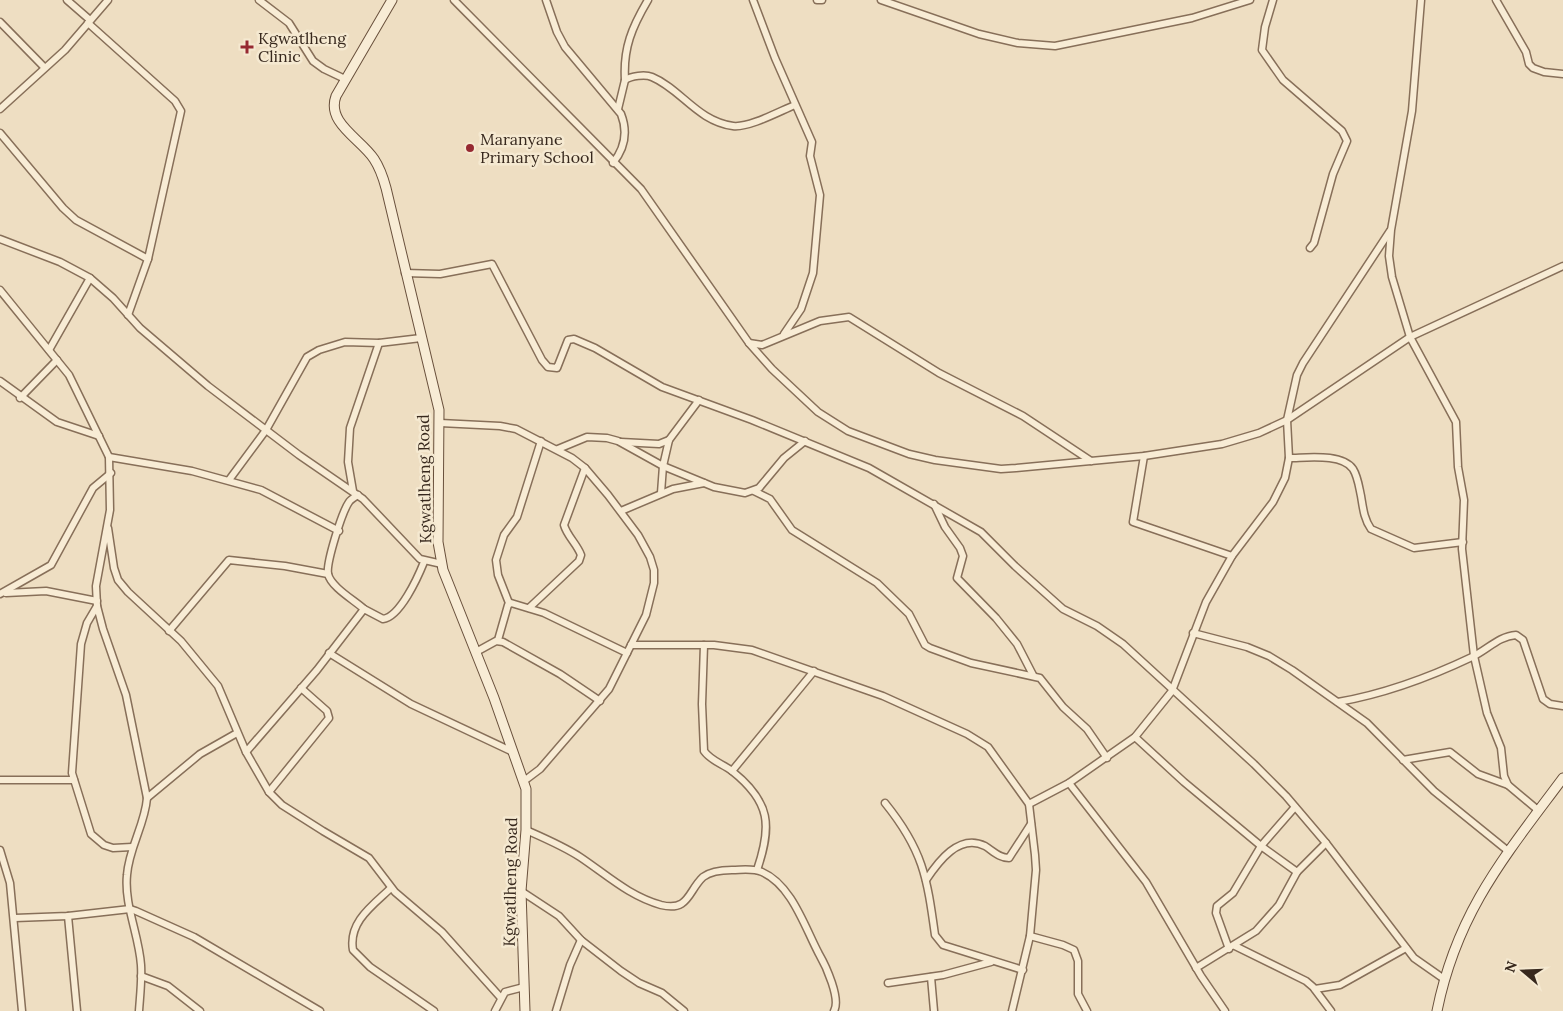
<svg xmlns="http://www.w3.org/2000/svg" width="1563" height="1011" font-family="Lora,serif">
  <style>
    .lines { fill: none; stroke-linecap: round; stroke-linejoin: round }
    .street-casing { stroke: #876f59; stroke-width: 9 }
    .secondary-casing { stroke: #69503c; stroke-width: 11 }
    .street { stroke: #f8ecd5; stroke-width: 6 }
    .secondary { stroke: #f8ecd5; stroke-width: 9 }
    .poi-dot { fill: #962931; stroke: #f5e9d1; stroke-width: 2 }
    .labels { text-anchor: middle; stroke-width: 5; stroke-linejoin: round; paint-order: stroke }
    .poi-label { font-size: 16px; fill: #37281d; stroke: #f5e9d1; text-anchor: start }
    .street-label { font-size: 16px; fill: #37281d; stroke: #f5e9d1 }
  </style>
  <rect width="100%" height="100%" fill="#eedec2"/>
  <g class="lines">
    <defs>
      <g id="street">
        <path d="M 67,0 L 90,20"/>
        <path d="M 259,0 L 289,23 L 313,61 L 324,69 L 345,79"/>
        <path d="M 454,0 L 641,189 L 749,343 L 772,369 L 818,412 L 848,431 L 909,454 L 935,460 L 1001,469 L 1016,468 L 1144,456 L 1222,444 L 1259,433 L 1287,420 L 1410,337 L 1563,266"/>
        <path d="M 546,0 L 557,32 L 565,47 L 621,114 C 628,132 625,148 613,163"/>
        <path d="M 753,0 L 775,58 L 812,142 L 810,156 L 820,195 L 813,273 L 801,309 L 784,334"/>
        <path d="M 817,0 L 822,0"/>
        <path d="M 881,0 L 979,34 L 1018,43 L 1055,46 L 1192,18 L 1250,0"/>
        <path d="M 1273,0 L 1265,27 L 1262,50 L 1283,80 L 1342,131 L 1347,141 L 1333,174 L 1314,243 L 1310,248"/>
        <path d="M 1421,0 L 1412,111 L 1391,230 L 1389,256 L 1392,277 L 1410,337 L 1456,422 L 1458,467 L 1464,500 L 1462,549 L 1474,656 L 1487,713 L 1501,748 L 1504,776 L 1508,785 L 1539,811"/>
        <path d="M 1496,0 L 1526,52 L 1529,64 L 1533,68 L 1544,72 L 1563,74"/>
        <path d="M 0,22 L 44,67"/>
        <path d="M 88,23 L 175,101 L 181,111 L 148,259 L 128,315"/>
        <path d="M 625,80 C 623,48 632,27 648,0"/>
        <path d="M 0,109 L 65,50 L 108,0"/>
        <path d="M 618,109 L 625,80 C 631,76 645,74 652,77 C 681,89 697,121 733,126 C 749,128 780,111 795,105"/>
        <path d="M 0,133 L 63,208 L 76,220 L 148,259"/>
        <path d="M 0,239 L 60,262 L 90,278 L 113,298 L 140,328 L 208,386 L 299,455 L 363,499 L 420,559 L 442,564"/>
        <path d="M 405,273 L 440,274 L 492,264 L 542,360 L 548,367 L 557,368 L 568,340 L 574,339 L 595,348 L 662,387 L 752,420 L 869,468 L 981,532 L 1015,566 L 1063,609 L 1097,626 L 1123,644 L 1254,764 L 1286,796 L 1326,843 L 1414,958 L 1444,979"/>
        <path d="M 0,290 L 69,375 L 109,457 L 110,510 L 96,586 L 97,606 L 103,629 L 126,695 L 147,798 C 145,825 129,847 127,875 C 124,905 139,935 141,965 C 142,980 140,996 139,1011"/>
        <path d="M 749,343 L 762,345 L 820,321 L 849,317 L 939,373 L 1023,416 L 1091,461"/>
        <path d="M 49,350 L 90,278"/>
        <path d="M 0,381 L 57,422 L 99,436"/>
        <path d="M 20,398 L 57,360"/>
        <path d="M 440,423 L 500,426 L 516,429 L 572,458 L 585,468 L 608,495 L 638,535 L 650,557 L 654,570 L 654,583 L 646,615 L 609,689 L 540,769 L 524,781"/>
        <path d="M 621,442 L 659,444 L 669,440"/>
        <path d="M 558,449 L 587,437 L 607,438 L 618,441 L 663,466 L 714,487 L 745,493 L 759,488 L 784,458 L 805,441"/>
        <path d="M 1144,456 L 1133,522 L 1232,556"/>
        <path d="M 109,457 L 192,471 L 261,490 L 339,531"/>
        <path d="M 1289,458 C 1306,458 1342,453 1353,469 C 1358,477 1359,487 1361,496 C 1363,508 1364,519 1371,529 L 1414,548 L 1463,542"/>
        <path d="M 229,480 L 266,430 L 307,357 L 319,350 L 345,342 L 379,343 L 421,338"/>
        <path d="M 353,491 L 348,462 L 350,428 L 379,343"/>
        <path d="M 754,491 L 770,499 L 792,530 L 877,583 L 909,614 L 925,645 L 930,648 L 971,663 L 1040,678 L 1063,707 L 1087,729 L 1107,758"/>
        <path d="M 661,493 L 663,466 L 669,440 L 699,400"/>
        <path d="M 358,495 C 355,497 351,499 349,502 C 342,512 326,563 328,574 C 331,587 354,600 364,609"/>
        <path d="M 934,504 L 945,527 L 960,548 L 963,556 L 957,578 L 996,618 L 1017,644 L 1033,675"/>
        <path d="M 621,511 L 673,489 L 704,483"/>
        <path d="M 108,528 L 114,568 L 118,580 L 128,592 L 181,641 L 218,686 L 246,752 L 269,792 L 282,805 L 323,831 L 369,858 L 395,892 L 442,932 L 501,998"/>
        <path d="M 6,593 L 46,591 L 97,601"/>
        <path d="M 0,594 L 51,565 L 93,488 L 111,473"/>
        <path d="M 509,603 L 498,575 L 496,560 L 504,535 L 517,517 L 541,441"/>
        <path d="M 97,606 L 87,623 L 81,644 L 72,773 L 91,834 L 104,845 L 113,848 L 132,847"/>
        <path d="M 529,608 L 579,561 L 581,555 C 577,544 567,536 564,525 L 585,468"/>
        <path d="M 169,631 L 229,560 L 285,566 L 328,574"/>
        <path d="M 1193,633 L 1247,647 L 1269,656 L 1292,670 L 1367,723 L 1434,791 L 1508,851"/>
        <path d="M 498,640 L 508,605 L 511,603 L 544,613 L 627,653"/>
        <path d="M 631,645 L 714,645 L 752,650 L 883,696 L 967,734 L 988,747 L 1029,804 L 1035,855 L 1036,870 L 1030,936 L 1012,1011"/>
        <path d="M 704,645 L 702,704 L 704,751 C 711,761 723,764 732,771 C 771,802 772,826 757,870"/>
        <path d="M 476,652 L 496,641 L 503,642 L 560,674 L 600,701"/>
        <path d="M 329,653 L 411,704 L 513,752"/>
        <path d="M 1338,702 C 1384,694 1430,677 1472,657 C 1487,650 1499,636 1516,635 L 1523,640 L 1543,699 L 1550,704 L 1563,706"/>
        <path d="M 1135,737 L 1184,782 L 1261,846 L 1297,872 L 1326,843"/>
        <path d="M 246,752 L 317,670 L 364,609 L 383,619 C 400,617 418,577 424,562"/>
        <path d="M 1403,760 L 1450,752 L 1478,774 L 1508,785"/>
        <path d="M 732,771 L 814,671"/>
        <path d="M 0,780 L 74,780"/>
        <path d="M 1069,783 L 1146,882 L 1201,976 L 1225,1011"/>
        <path d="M 269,792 L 329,718 L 327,711 L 301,688"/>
        <path d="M 147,798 L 200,754 L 237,733"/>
        <path d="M 885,803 C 923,850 927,877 935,935 L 943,945 L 1023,970"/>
        <path d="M 1029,804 L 1069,783 L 1135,737 L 1172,691 L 1206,602 L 1232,556 L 1273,502 L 1285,478 L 1289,458 L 1287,420 L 1297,375 L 1303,363 L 1390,231"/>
        <path d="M 526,830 C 544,838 563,846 580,857 C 607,875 629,896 661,905 C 689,912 688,891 703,877 C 711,871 723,870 732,870 C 742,870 753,868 762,872 C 792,885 805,928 819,954 C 826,966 841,999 834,1011"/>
        <path d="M 0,850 L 10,883 L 22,1011"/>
        <path d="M 926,880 C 938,862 959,833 985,846 C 993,851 999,858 1009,858 L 1031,824"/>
        <path d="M 391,888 C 373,905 348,922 353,950 L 370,967 L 434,1011"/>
        <path d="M 521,891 L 559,916 L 581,940 L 621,971 L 639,983 L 662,993 L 684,1011"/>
        <path d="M 68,916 L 77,1011"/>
        <path d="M 15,918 L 68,916 L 130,909 L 136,911 L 194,937 L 320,1011"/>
        <path d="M 1030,936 L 1063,945 L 1074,950 L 1078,961 L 1078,994 L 1087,1011"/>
        <path d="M 1235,946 L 1306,981 L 1313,987 L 1331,1011"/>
        <path d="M 1229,949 L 1216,913 L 1217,906 L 1233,893 L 1261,846 L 1295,807"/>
        <path d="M 1196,968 L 1256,931 L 1279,905 L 1297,872"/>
        <path d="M 141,976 L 168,986 L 200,1011"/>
        <path d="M 931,977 L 934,1011"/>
        <path d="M 888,983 L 943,975 L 991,962"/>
        <path d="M 1315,989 L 1340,985 L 1406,948"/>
        <path d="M 495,1011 L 505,992 L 524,987"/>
        <path d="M 556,1011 L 570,965 L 581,940"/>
      </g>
      <g id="secondary">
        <path d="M 392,0 L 336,96 C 326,123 361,139 374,159 C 380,168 383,177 386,188 L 439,410 L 438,542 L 443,570 L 494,698 L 526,789 L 526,830 L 521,891 L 525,1011"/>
        <path d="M 1437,1011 C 1457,912 1505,856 1563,778"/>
      </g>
    </defs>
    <use href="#street" class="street-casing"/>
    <use href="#secondary" class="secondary-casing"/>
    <use href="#street" class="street"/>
    <use href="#secondary" class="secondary"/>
  </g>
  <g class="poi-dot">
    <path d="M244.5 39.5h5v5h5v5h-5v5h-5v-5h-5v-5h5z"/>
    <circle cx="470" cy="148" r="5"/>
  </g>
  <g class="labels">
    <g class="poi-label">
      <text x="258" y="44">Kgwatlheng<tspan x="258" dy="18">Clinic</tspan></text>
      <text x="480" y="145">Maranyane<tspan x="480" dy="18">Primary School</tspan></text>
    </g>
    <g class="street-label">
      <text transform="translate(424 479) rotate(-91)" y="6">Kgwatlheng Road</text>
      <text transform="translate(510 882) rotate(-89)" y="6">Kgwatlheng Road</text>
    </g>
  </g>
  <g transform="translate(1523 971) rotate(289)" stroke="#f5e9d1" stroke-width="4" paint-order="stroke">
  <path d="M0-4L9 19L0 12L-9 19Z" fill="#37281d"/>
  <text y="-8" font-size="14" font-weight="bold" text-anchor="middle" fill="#37281d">N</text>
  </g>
</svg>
